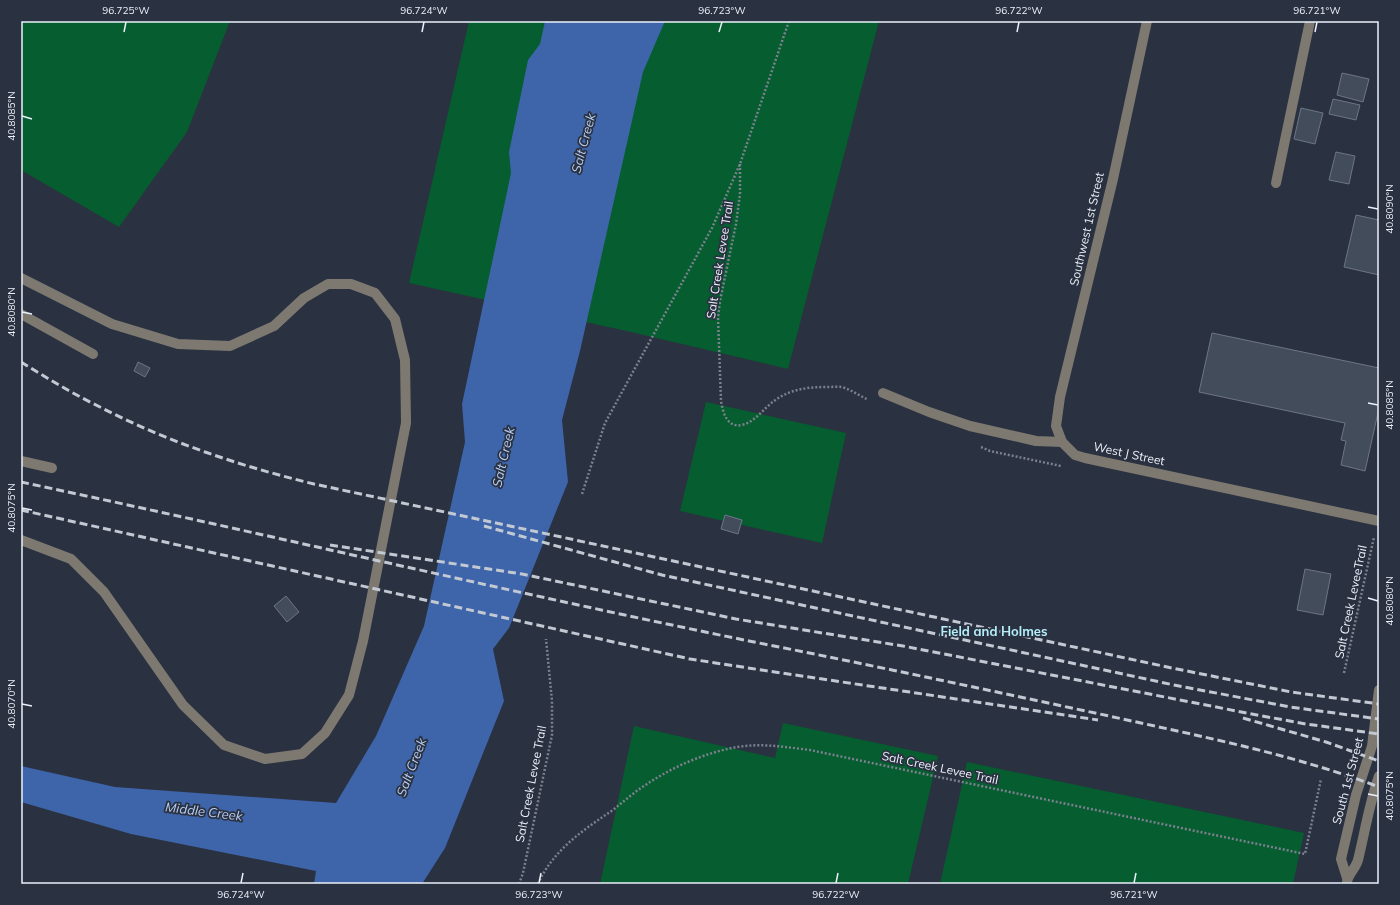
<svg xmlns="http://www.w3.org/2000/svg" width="1400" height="905" font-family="Mulish,sans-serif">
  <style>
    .green { fill: #065d2f }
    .water { fill: #3e64a9 }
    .building { fill: #434c5b; stroke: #6d7687 }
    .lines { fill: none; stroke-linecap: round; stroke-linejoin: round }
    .path { stroke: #7b818e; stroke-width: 2.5; stroke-dasharray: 2 2; stroke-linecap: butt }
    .minor { stroke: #7d7971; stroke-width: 10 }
    .rail { stroke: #c2c9d3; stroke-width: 3; stroke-dasharray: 8 4; stroke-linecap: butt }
    .ticks { fill: none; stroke: #ebf1fa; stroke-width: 1.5 }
    .labels { text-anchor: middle; stroke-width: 3.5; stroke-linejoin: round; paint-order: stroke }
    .street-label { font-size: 12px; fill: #ebf1fa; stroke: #2a3140 }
    .water-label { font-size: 13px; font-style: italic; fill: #b8cef4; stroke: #2a3140 }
    .neighbourhood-label { font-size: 13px; font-weight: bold; fill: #b5effa; stroke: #2a3140 }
    .neatline { fill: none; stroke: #ebf1fa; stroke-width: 1.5 }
    .ticks-label { font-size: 10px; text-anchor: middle; fill: #ebf1fa }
  </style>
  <rect width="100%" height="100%" fill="#2a3140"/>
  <g class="green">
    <path d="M 21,21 L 230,21 L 187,132 L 119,227 L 21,170 Z"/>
    <path d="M 469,21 L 879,21 L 788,369 L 631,332 L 409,283 Z"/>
    <path d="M 706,402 L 846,433 L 822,543 L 680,511 Z"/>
    <path d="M 783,723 L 938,756 L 908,884 L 600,884 L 634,726 L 775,758 Z"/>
    <path d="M 967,762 L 1304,833 L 1293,884 L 940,884 Z"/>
  </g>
  <path class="water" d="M 545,21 L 665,21 L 643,72 L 580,351 L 562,420 L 568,482 L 509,628 L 493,649 L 504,701 L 445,848 L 422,884 L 314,884 L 316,871 L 131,834 L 21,802 L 21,766 L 115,787 L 336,803 L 376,736 L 424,626 L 465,442 L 462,404 L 511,173 L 509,152 L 528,60 L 540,44 Z"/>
  <g class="building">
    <path d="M 1342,73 L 1369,79 L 1363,102 L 1337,95 Z"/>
    <path d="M 1333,99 L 1360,105 L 1356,120 L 1329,114 Z"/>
    <path d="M 1301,108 L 1323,113 L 1315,144 L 1294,139 Z"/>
    <path d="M 1336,152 L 1355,156 L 1349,184 L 1329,180 Z"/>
    <path d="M 1356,215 L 1379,220 L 1379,275 L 1344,267 Z"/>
    <path d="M 1212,333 L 1379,368 L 1379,408 L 1365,471 L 1341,465 L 1346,441 L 1341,440 L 1345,423 L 1199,392 Z"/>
    <path d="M 138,362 L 150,368 L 145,377 L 134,371 Z"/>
    <path d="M 725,515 L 742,520 L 738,534 L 721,529 Z"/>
    <path d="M 1305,569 L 1331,574 L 1323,615 L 1297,610 Z"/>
    <path d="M 286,596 L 299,612 L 287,622 L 274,606 Z"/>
  </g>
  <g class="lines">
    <g class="path">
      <path d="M 740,164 L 740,194 L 736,224 L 720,301 L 718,317 L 721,401 C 723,413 727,428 742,425 C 755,422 764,408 774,401 C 790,389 808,387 827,387 C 833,387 840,386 845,388 C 853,391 860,396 867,399"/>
      <path d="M 981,447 L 990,451 L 1061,466"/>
      <path d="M 582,494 L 605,423 L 712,228 L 740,164 L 789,21"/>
      <path d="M 1344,673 L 1374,537"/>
      <path d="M 519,884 L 523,873 L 552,735 L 552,701 L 546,639"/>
      <path d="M 538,884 C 553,850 583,830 613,810 C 623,802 633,793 644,786 C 672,767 704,753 737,747 C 762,743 785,747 810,750 L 1305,854 L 1321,779"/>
    </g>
    <g class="minor">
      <path d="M 1276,183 L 1310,21"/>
      <path d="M 21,278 L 112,324 L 178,344 L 230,346 L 274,326 L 304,298 L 328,284 L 351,284 L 375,293 L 395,319 L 405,360 L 406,423 L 363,641 L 349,695 L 325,733 L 302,754 L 265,759 L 224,745 L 183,705 L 104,592 L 71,559 L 21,540"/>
      <path d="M 21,314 L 93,354"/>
      <path d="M 883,393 L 929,412 L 970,426 L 1036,441 L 1062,442 L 1075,455 L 1085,458 L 1379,521"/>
      <path d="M 1062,442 L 1056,426 L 1060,397 L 1113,179 L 1147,21"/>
      <path d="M 21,461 L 52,468"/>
      <path d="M 1347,878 L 1341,859 L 1356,795 L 1372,746 L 1379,690"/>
      <path d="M 1347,882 C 1348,874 1356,868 1358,860 C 1365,832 1369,804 1379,776"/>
    </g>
    <g class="rail">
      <path d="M 21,362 C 47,378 73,394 100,407 C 168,442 240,466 314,484 L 1172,668 L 1291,692 L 1379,704"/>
      <path d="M 21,482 C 267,534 512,593 759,643 C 876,666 992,691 1109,716 C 1199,736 1292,754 1379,787"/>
      <path d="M 21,510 L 690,659 L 768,671 L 1098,720"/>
      <path d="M 484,526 L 662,575 L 1174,685 L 1290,707 L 1379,719"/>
      <path d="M 330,545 L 522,574 L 736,619 L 903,646 L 1257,715 L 1306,724 L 1379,734"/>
      <path d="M 1243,718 L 1326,742 L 1379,761"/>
    </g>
  </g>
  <path class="ticks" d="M 124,32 L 126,22M 422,32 L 424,22M 719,32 L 722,22M 1017,32 L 1019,22M 1315,32 L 1317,22M 22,116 L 32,119M 1368,207 L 1378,209M 22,312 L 32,314M 1368,403 L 1378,405M 22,508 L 32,510M 1368,598 L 1378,601M 22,704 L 32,706M 1368,794 L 1378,796M 241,883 L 243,873M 539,883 L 541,873M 836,883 L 838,873M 1134,883 L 1136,873"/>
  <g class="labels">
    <g class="street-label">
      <text transform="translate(1087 229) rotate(-77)" y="4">Southwest 1st Street</text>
      <text transform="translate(720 260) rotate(-81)" y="4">Salt Creek Levee Trail</text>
      <text transform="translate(1129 454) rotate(12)" y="4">West J Street</text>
      <text transform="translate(1351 602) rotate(-78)" y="4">Salt Creek LeveeTrail</text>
      <text transform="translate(940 768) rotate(12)" y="4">Salt Creek Levee Trail</text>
      <text transform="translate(1348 781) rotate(-75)" y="4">South 1st Street</text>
      <text transform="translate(531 784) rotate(-79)" y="4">Salt Creek Levee Trail</text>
    </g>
    <g class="water-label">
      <text transform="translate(583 143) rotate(-75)" y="5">Salt Creek</text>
      <text transform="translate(503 457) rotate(-77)" y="5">Salt Creek</text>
      <text transform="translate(411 767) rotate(-69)" y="5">Salt Creek</text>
      <text transform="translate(204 811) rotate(7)" y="5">Middle Creek</text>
    </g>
    <g class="neighbourhood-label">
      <text x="994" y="636">Field and Holmes</text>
    </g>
  </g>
  <rect width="1400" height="905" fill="none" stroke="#2a3140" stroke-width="44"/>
  <rect x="22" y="22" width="1356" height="861" class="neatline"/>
  <g class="ticks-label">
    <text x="126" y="14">96.725°W</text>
    <text x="424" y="14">96.724°W</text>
    <text x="722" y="14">96.723°W</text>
    <text x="1019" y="14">96.722°W</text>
    <text x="1317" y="14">96.721°W</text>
    <text transform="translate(11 116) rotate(-90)" y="4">40.8085°N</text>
    <text transform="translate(1389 209) rotate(-90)" y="4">40.8090°N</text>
    <text transform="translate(11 312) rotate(-90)" y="4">40.8080°N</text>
    <text transform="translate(1389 405) rotate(-90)" y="4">40.8085°N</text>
    <text transform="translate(11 508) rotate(-90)" y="4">40.8075°N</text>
    <text transform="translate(1389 601) rotate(-90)" y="4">40.8080°N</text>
    <text transform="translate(11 704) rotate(-90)" y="4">40.8070°N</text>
    <text transform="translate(1389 796) rotate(-90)" y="4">40.8075°N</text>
    <text x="241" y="898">96.724°W</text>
    <text x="539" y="898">96.723°W</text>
    <text x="836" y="898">96.722°W</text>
    <text x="1134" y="898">96.721°W</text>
  </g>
</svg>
